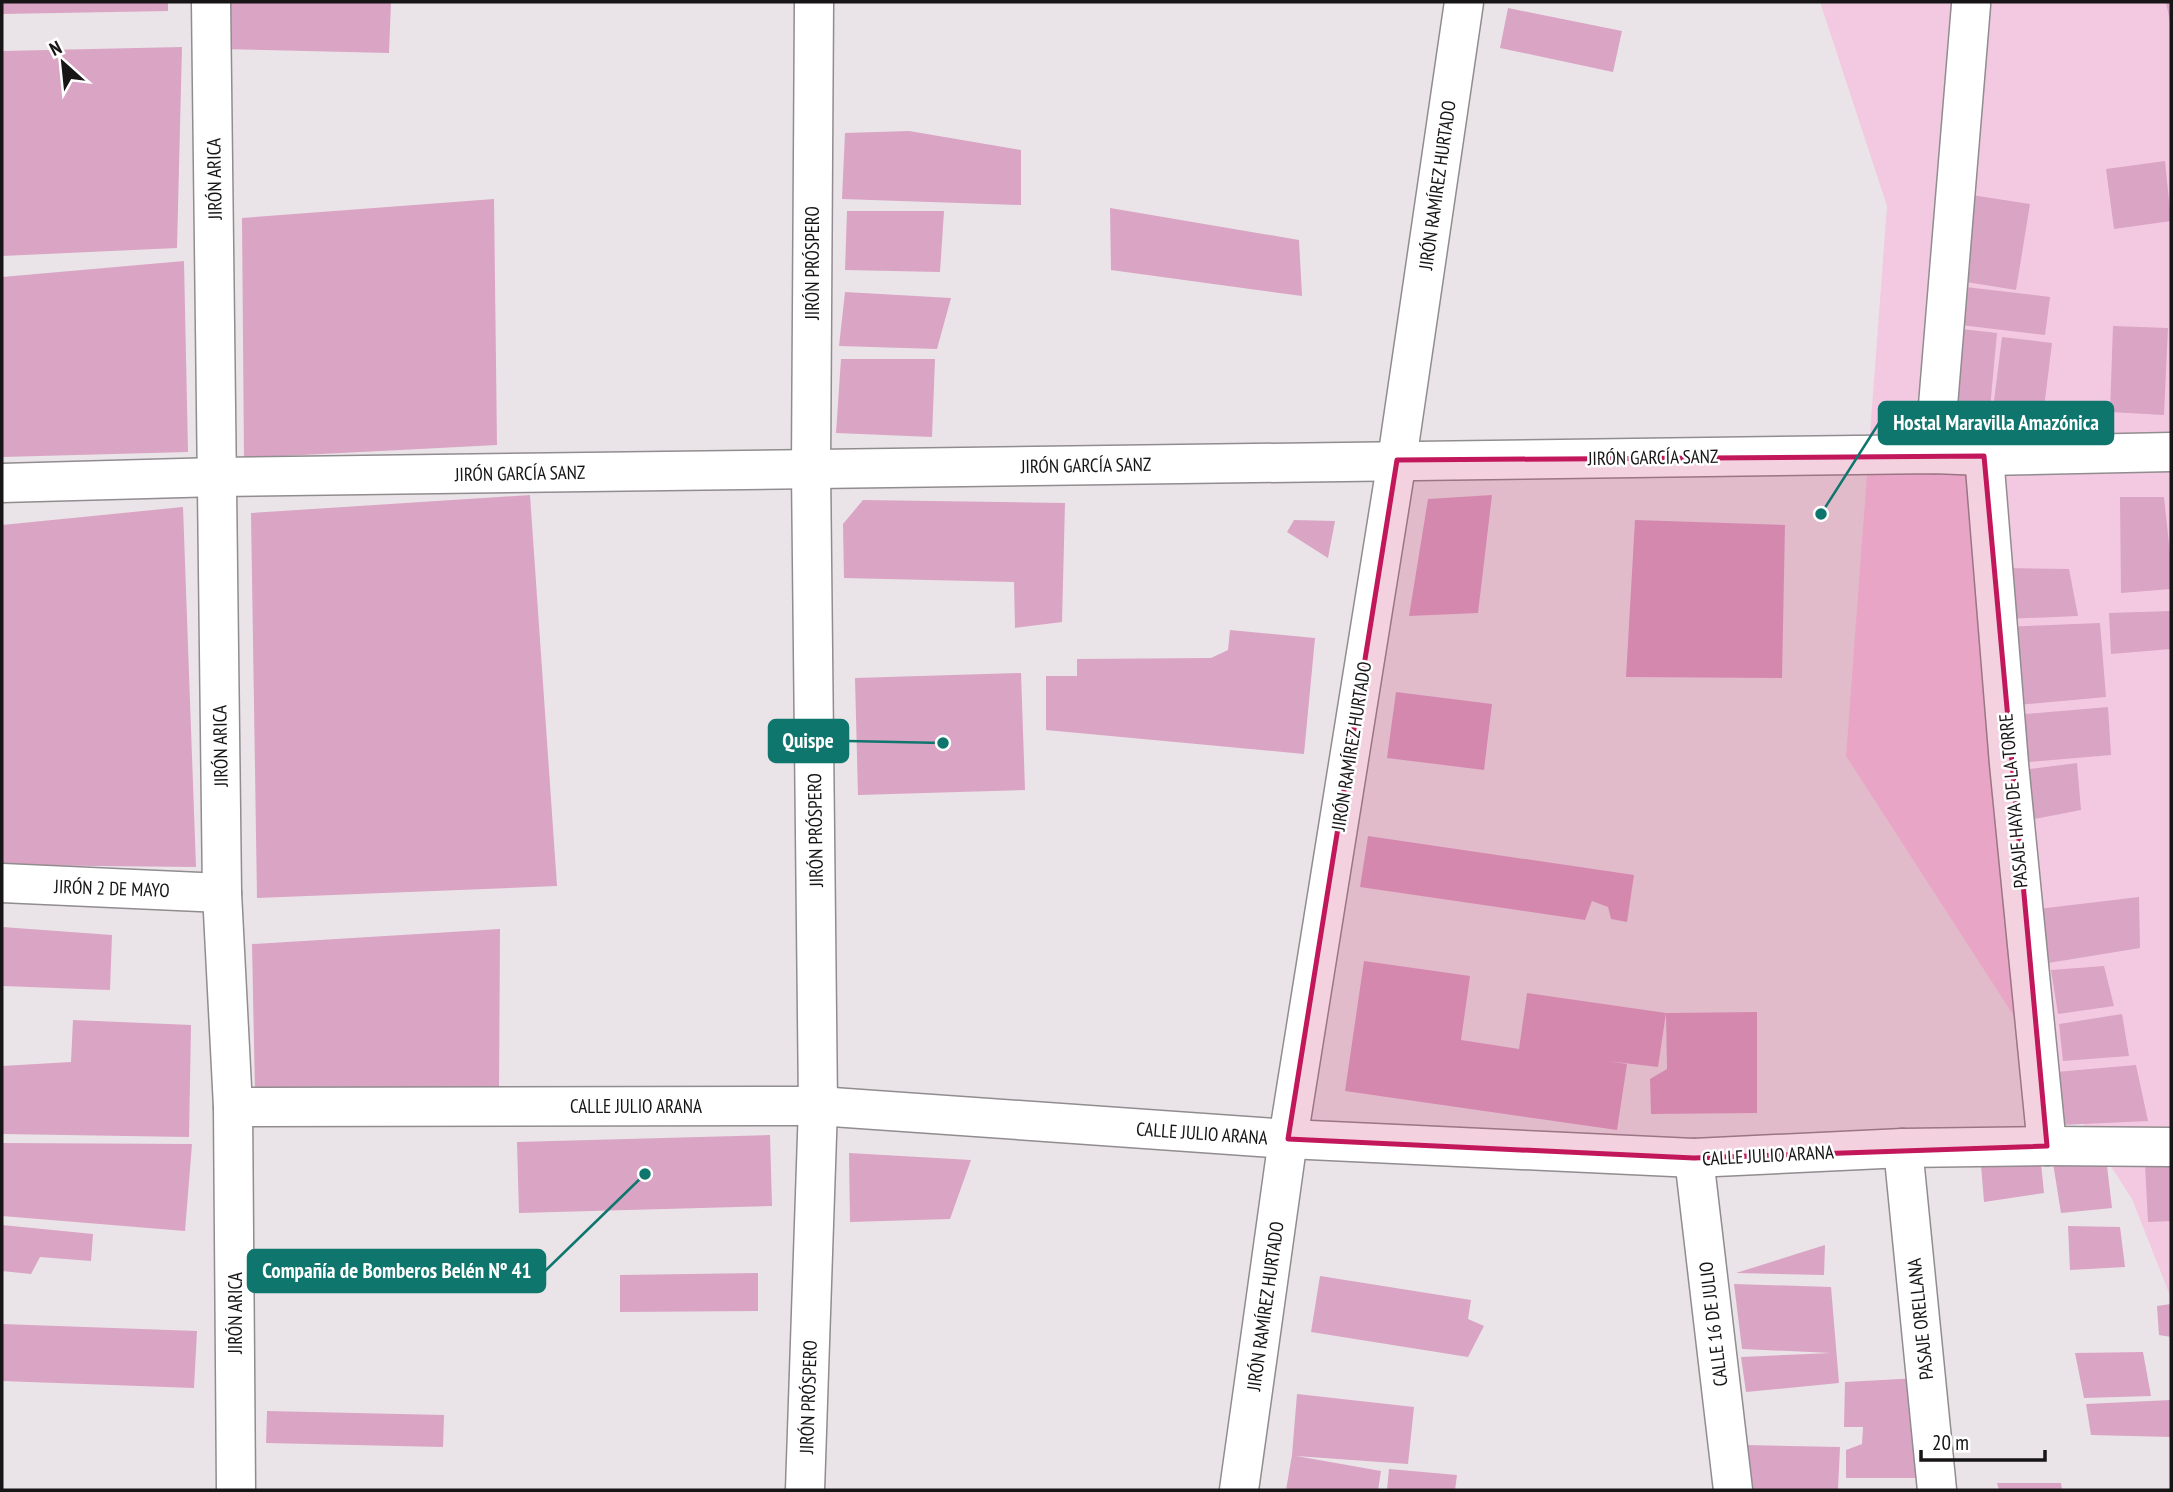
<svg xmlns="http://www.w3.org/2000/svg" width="2173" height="1492" font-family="'PT Sans Narrow',sans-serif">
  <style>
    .green { fill: #f3c9e1 }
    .building { fill: #daa4c4 }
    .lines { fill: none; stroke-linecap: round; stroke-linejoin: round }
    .street-casing { stroke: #918c8f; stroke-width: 41 }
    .street { stroke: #fff; stroke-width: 38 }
    .marked { fill: #c2185b; fill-opacity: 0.2; stroke: #c2185b; stroke-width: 5; stroke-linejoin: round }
    .labels { text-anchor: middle; stroke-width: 5; stroke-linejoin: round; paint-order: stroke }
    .street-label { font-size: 19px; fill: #171516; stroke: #fff }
    .leader { fill: none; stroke: #0f766e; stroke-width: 2.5 }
    .callout-dot { fill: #0f766e; stroke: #fff; stroke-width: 2.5 }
    .callout { fill: #0f766e; stroke: #0f766e; stroke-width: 2.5 }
    .callout-label { font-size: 21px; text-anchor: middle; font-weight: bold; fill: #fff }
  </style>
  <rect width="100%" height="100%" fill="#eae4e8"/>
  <path class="green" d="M 1820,2 L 2171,2 L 2171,1298 L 2132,1199 L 1846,756 L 1887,206 Z"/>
  <g class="building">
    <path d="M 2,2 L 168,2 L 168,11 L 2,14 Z"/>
    <path d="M 222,2 L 391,2 L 389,53 L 220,49 Z"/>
    <path d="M 2166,2 L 2171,2 L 2171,22 L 2170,22 Z"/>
    <path d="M 1508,8 L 1622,31 L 1613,72 L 1500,48 Z"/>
    <path d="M 182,47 L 177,248 L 2,256 L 2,51 Z"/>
    <path d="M 909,131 L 1021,150 L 1021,205 L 842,199 L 845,133 Z"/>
    <path d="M 2165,161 L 2171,221 L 2114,229 L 2106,169 Z"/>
    <path d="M 1965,194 L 2030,204 L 2016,290 L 1960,281 Z"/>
    <path d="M 494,199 L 497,445 L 244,458 L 242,218 Z"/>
    <path d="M 1110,208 L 1299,240 L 1302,296 L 1111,270 Z"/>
    <path d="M 847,211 L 944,211 L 940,272 L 845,270 Z"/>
    <path d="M 184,261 L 188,452 L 2,457 L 2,277 Z"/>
    <path d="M 1957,286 L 2050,297 L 2045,335 L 1952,324 Z"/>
    <path d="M 845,292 L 951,298 L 937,349 L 839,346 Z"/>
    <path d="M 2113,326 L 2168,328 L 2164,415 L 2110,412 Z"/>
    <path d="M 1953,328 L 1997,333 L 1989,419 L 1945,415 Z"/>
    <path d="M 2002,337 L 2052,343 L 2042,424 L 1992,417 Z"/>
    <path d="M 841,359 L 935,359 L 932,437 L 836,433 Z"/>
    <path d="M 530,495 L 557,886 L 257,898 L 251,513 Z"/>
    <path d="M 1492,495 L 1478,613 L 1409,616 L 1428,499 Z"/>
    <path d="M 2120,497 L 2164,497 L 2171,563 L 2171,589 L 2121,593 Z"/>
    <path d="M 863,500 L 1065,503 L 1062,622 L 1015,628 L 1014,582 L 844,578 L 843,524 Z"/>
    <path d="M 183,507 L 196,867 L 2,865 L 2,525 Z"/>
    <path d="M 1294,520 L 1335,521 L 1328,558 L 1287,532 Z"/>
    <path d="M 1635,520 L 1785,525 L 1782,678 L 1626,677 Z"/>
    <path d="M 2004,568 L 2069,569 L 2078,616 L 2006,619 Z"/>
    <path d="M 2171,611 L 2171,649 L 2111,654 L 2109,613 Z"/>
    <path d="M 2100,623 L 2106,697 L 2017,705 L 2004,627 Z"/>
    <path d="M 1230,630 L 1315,638 L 1304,754 L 1046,730 L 1046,676 L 1077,676 L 1077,659 L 1211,658 L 1228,650 Z"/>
    <path d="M 1021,673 L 1025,790 L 858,795 L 855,678 Z"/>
    <path d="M 1396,692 L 1492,704 L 1484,770 L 1387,758 Z"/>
    <path d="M 2108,707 L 2111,755 L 2018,763 L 2013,715 Z"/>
    <path d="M 2077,763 L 2081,810 L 2024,821 L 2021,770 Z"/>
    <path d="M 1368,836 L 1634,875 L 1627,922 L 1611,919 L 1608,907 L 1592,901 L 1585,920 L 1360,887 Z"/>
    <path d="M 2139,897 L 2140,948 L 2042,964 L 2038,909 Z"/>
    <path d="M 2,927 L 112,935 L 110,990 L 2,986 Z"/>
    <path d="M 500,929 L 499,1095 L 255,1094 L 252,944 Z"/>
    <path d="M 1364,961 L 1470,976 L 1461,1040 L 1519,1049 L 1527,993 L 1666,1013 L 1658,1067 L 1607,1061 L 1627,1064 L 1617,1130 L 1345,1091 Z"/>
    <path d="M 2104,966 L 2114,1006 L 2058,1014 L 2051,970 Z"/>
    <path d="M 1757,1012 L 1757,1113 L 1651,1114 L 1650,1079 L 1667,1069 L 1666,1013 Z"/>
    <path d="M 2122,1014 L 2129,1056 L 2063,1061 L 2059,1024 Z"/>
    <path d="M 73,1020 L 191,1025 L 189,1137 L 2,1134 L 2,1066 L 71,1062 Z"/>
    <path d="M 2136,1065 L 2148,1121 L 2062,1125 L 2056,1072 Z"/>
    <path d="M 770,1135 L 772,1206 L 519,1213 L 517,1142 Z"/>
    <path d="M 2,1143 L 192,1144 L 185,1231 L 2,1216 Z"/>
    <path d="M 849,1153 L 971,1160 L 950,1219 L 850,1222 Z"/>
    <path d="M 2041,1163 L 2044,1193 L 1984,1202 L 1981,1165 Z"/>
    <path d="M 2053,1163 L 2107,1166 L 2112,1208 L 2061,1213 Z"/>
    <path d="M 2171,1163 L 2171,1221 L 2148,1222 L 2145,1165 Z"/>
    <path d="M 2,1225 L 93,1234 L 91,1261 L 40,1257 L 31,1274 L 2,1271 Z"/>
    <path d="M 2068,1226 L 2120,1227 L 2125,1267 L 2070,1270 Z"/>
    <path d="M 1825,1245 L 1824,1275 L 1736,1273 Z"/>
    <path d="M 758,1273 L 758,1311 L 620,1312 L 620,1275 Z"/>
    <path d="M 1320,1276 L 1471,1300 L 1468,1319 L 1484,1326 L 1468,1357 L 1311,1332 Z"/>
    <path d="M 1734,1284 L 1831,1287 L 1839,1383 L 1746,1392 L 1741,1357 L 1831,1353 L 1742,1349 Z"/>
    <path d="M 2171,1304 L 2171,1337 L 2159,1335 L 2157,1306 Z"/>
    <path d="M 2,1324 L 197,1331 L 194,1388 L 2,1381 Z"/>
    <path d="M 2143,1352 L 2151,1396 L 2084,1398 L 2075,1353 Z"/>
    <path d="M 1919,1378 L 1929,1478 L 1846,1478 L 1846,1450 L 1862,1444 L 1863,1427 L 1844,1427 L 1845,1382 Z"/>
    <path d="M 1297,1394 L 1414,1407 L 1408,1464 L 1296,1456 L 1381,1471 L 1378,1490 L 1286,1490 L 1292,1455 Z"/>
    <path d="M 2171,1400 L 2171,1437 L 2091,1435 L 2086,1404 Z"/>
    <path d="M 267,1411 L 444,1415 L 443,1447 L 266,1443 Z"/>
    <path d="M 1745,1445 L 1840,1447 L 1838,1490 L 1743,1490 Z"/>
    <path d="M 1389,1469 L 1457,1475 L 1455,1490 L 1387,1490 Z"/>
    <path d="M 1997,1483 L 2061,1483 L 2062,1490 L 1999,1490 Z"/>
  </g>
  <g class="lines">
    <defs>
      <g id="street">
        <path d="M 211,2 L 222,893 L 233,1107 L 236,1490"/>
        <path d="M 1934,454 L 1971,5"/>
        <path d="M 1984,456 L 2009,764 L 2047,1146"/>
        <path d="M 2,483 L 218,477 L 1934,454 L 1984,456 L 2171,452"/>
        <path d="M 2,883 L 222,893"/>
        <path d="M 233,1107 L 818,1106 L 1288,1139 L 1694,1158 L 1903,1148 L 2047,1146 L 2171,1147"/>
        <path d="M 1903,1148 L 1937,1490"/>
        <path d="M 1694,1158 L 1733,1490"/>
        <path d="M 805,1490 L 818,1106 L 811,469 L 814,2"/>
        <path d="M 1239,1490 L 1288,1139 L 1397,460 L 1464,2"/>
      </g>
    </defs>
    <use href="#street" class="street-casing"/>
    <use href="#street" class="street"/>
  </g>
  <path class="marked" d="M 1984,456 L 2047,1146 L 1694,1158 L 1288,1139 L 1397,460 Z"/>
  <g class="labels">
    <g class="street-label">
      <text transform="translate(214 179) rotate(-91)" y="7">JIRÓN ARICA</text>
      <text transform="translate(1437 185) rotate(-82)" y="7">JIRÓN RAMÍREZ HURTADO</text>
      <text transform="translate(812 263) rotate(-90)" y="7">JIRÓN PRÓSPERO</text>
      <text transform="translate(1653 457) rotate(-1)" y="7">JIRÓN GARCÍA SANZ</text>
      <text transform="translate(1086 465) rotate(-1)" y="7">JIRÓN GARCÍA SANZ</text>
      <text transform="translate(520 473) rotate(-1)" y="7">JIRÓN GARCÍA SANZ</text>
      <text transform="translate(220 746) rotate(-91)" y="7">JIRÓN ARICA</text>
      <text transform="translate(1351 746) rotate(-81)" y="7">JIRÓN RAMÍREZ HURTADO</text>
      <text transform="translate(2013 801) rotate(-95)" y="7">PASAJE HAYA DE LA TORRE</text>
      <text transform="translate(815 830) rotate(-91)" y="7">JIRÓN PRÓSPERO</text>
      <text transform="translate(112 888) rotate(2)" y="7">JIRÓN 2 DE MAYO</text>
      <text x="636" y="1113">CALLE JULIO ARANA</text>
      <text transform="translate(1202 1133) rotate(4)" y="7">CALLE JULIO ARANA</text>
      <text transform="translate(1768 1155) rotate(-3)" y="7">CALLE JULIO ARANA</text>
      <text transform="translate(1265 1306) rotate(-82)" y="7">JIRÓN RAMÍREZ HURTADO</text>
      <text transform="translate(235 1313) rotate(-90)" y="7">JIRÓN ARICA</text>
      <text transform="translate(1920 1319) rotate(-96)" y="7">PASAJE ORELLANA</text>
      <text transform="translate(1713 1324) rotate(-97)" y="7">CALLE 16 DE JULIO</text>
      <text transform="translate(808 1397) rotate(-88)" y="7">JIRÓN PRÓSPERO</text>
    </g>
  </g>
  <path class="leader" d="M1821 514L1879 423M943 743L848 741M645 1174L545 1271"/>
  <g class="callout-dot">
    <circle cx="1821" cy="514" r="7"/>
    <circle cx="943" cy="743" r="7"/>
    <circle cx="645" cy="1174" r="7"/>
  </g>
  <g class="callout">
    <rect x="1879" y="402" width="234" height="42" rx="7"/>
    <rect x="769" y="720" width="79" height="42" rx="7"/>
    <rect x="248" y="1250" width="297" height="42" rx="7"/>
  </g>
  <g class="callout-label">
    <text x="1996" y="430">Hostal Maravilla Amazónica</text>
    <text x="808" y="748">Quispe</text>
    <text x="397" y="1278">Compañía de Bomberos Belén Nº 41</text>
  </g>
  <rect width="2173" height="1492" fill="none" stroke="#171516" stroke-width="7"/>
  <g transform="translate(63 63) rotate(333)" stroke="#ffffff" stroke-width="5" paint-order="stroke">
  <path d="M0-5L12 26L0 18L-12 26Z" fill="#171516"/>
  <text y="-10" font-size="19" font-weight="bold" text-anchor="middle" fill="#171516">N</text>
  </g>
  <path d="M1921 1450v10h124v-10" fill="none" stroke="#171516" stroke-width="3.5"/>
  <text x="1932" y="1450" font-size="21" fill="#171516" stroke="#ffffff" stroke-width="5" paint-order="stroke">20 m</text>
</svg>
